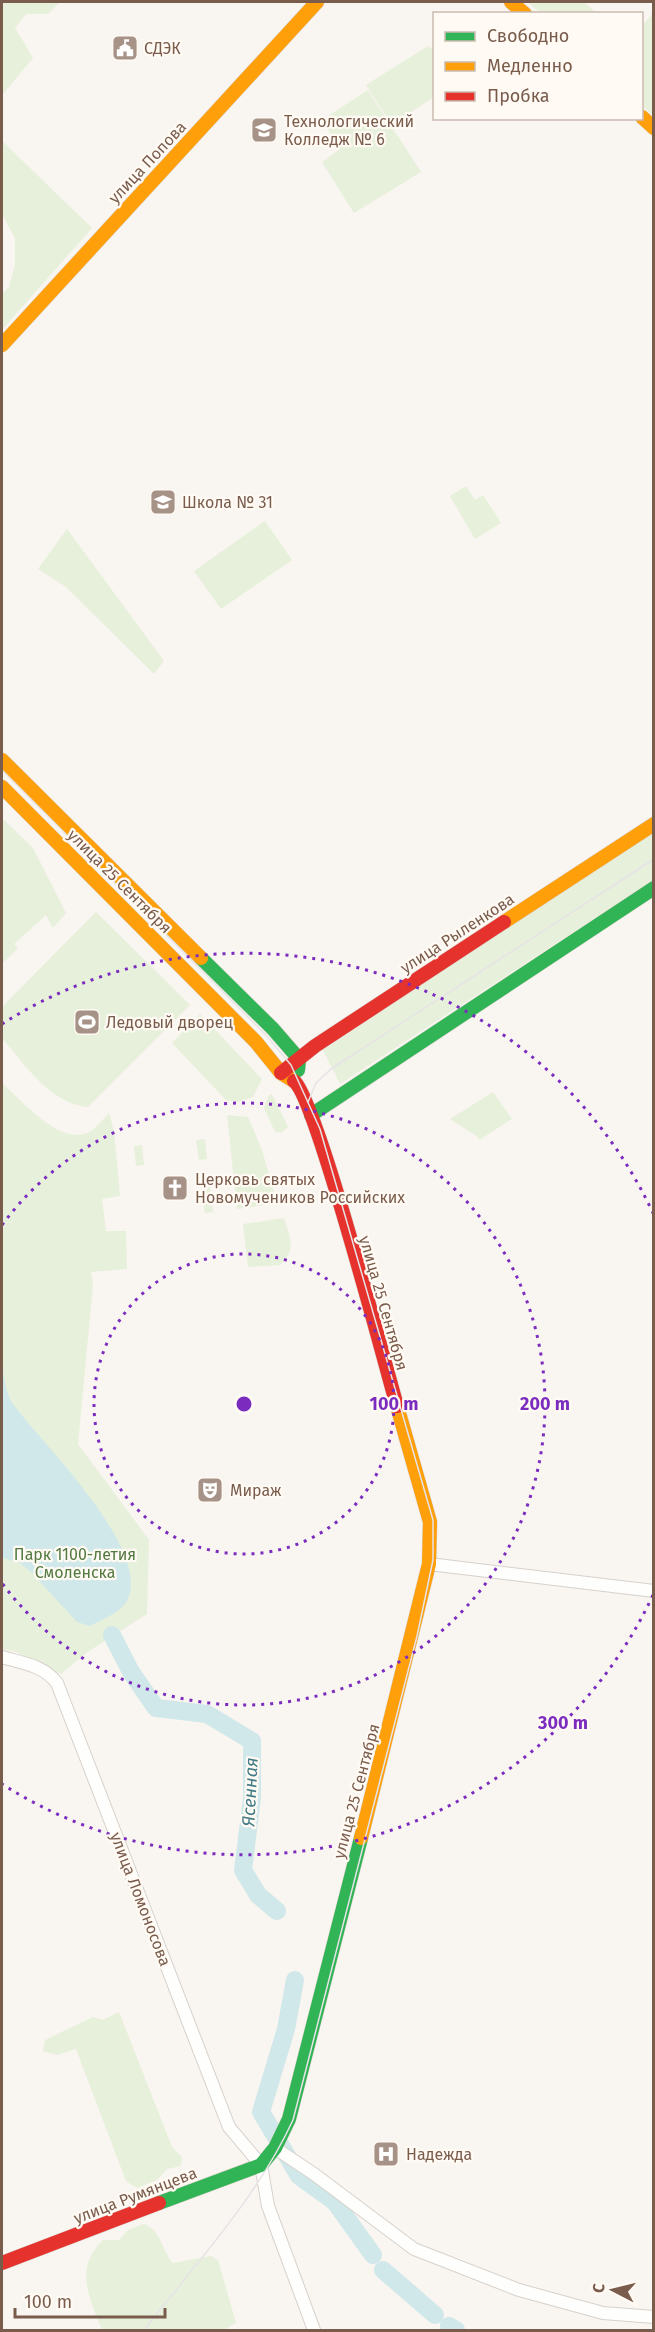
<svg xmlns="http://www.w3.org/2000/svg" width="655" height="2332" font-family="'Fira Sans',sans-serif">
  <style>
    .green { fill: #e7f0db }
    .water { fill: #d0e8ea }
    .lines { fill: none; stroke-linecap: round; stroke-linejoin: round }
    .river { stroke: #d0e8ea; stroke-width: 18 }
    .street-casing { stroke: #d7d1cb; stroke-width: 14 }
    .fast-casing { stroke: #d9d2cb; stroke-width: 15 }
    .slow-casing { stroke: #d9d2cb; stroke-width: 15 }
    .jam-casing { stroke: #d9d2cb; stroke-width: 15 }
    .street { stroke: #fefefd; stroke-width: 12 }
    .fast { stroke: #30b455; stroke-width: 14 }
    .slow { stroke: #ff9f0a; stroke-width: 14 }
    .jam { stroke: #e5322d; stroke-width: 14 }
    .tram { stroke: #e6e3e7; stroke-width: 1.5 }
    .ring { fill: none; stroke: #7b2cbf; stroke-width: 3; stroke-dasharray: 3 6 }
    .labels { text-anchor: middle; stroke-width: 4.5; stroke-linejoin: round; paint-order: stroke }
    .poi-label { font-size: 16px; fill: #7a5c4d; stroke: #fffaf3; text-anchor: start }
    .street-label { font-size: 16px; fill: #7a5c4d; stroke: #fffaf3 }
    .park-label { font-size: 16px; fill: #537a41; stroke: #fffaf3 }
    .water-label { font-size: 18px; font-style: italic; fill: #437c86; stroke: #fffaf3 }
    .centre { fill: #7b2cbf; stroke: #fffaf3; stroke-width: 3 }
    .ring-label { font-size: 18px; text-anchor: middle; font-weight: bold; fill: #7b2cbf; stroke: #fffaf3; stroke-width: 4.5; stroke-linejoin: round; paint-order: stroke }
  </style>
  <rect width="100%" height="100%" fill="#f9f5f0"/>
  <g class="green">
    <path d="M 2,2 L 60,2 L 48,14 L 26,14 L 15,28 L 33,58 L 2,95 Z"/>
    <path d="M 527,2 L 584,2 L 596,13 L 541,13 Z"/>
    <path d="M 653,13 L 653,116 L 642,105 L 642,26 Z"/>
    <path d="M 428,46 L 434,51 L 434,97 L 392,125 L 366,85 Z"/>
    <path d="M 368,90 L 421,172 L 354,213 L 322,162 L 340,149 L 322,120 Z"/>
    <path d="M 2,141 L 92,228 L 2,330 L 2,294 L 9,287 L 15,265 L 15,238 L 2,214 Z"/>
    <path d="M 466,486 L 475,500 L 483,495 L 501,523 L 475,539 L 450,496 Z"/>
    <path d="M 265,521 L 292,560 L 221,609 L 194,571 Z"/>
    <path d="M 67,529 L 164,661 L 154,674 L 66,587 L 38,569 Z"/>
    <path d="M 2,818 L 33,848 L 66,913 L 53,928 L 46,915 L 14,944 L 18,948 L 2,964 Z"/>
    <path d="M 653,832 L 653,880 L 340,1084 L 323,1050 Z"/>
    <path d="M 96,912 L 190,1005 L 88,1107 C 50,1104 25,1064 2,1038 L 2,1007 Z"/>
    <path d="M 200,1014 L 262,1079 L 253,1097 L 238,1102 L 226,1100 L 172,1043 Z"/>
    <path d="M 2,1083 C 22,1101 61,1147 89,1132 C 97,1128 103,1119 109,1113 L 114,1131 L 120,1196 L 102,1199 L 106,1231 L 126,1231 L 127,1269 L 91,1272 L 93,1285 L 78,1444 L 149,1540 L 147,1614 L 86,1653 L 61,1674 L 16,1652 L 2,1649 Z"/>
    <path d="M 493,1092 L 512,1119 L 479,1140 L 478,1137 L 450,1119 Z"/>
    <path d="M 272,1094 L 288,1127 L 281,1133 L 275,1132 L 264,1108 L 269,1095 Z"/>
    <path d="M 227,1115 L 248,1117 L 262,1150 L 277,1203 L 237,1209 Z"/>
    <path d="M 205,1139 L 207,1159 L 199,1160 L 196,1140 Z"/>
    <path d="M 142,1145 L 144,1165 L 136,1166 L 134,1146 Z"/>
    <path d="M 210,1187 L 213,1212 L 205,1213 L 201,1188 Z"/>
    <path d="M 284,1218 C 290,1237 297,1250 280,1265 L 248,1267 L 243,1224 Z"/>
    <path d="M 119,2012 L 172,2147 L 182,2157 L 181,2166 L 167,2169 L 157,2180 L 137,2188 L 126,2181 L 76,2049 L 57,2055 L 43,2051 L 45,2040 L 93,2017 L 103,2020 Z"/>
    <path d="M 144,2224 C 162,2231 161,2250 173,2263 L 211,2256 L 218,2260 L 236,2323 L 224,2330 L 102,2330 C 90,2298 73,2269 103,2240 L 119,2240 L 128,2230 Z"/>
  </g>
  <path class="water" d="M 2,1369 C 5,1380 6,1395 13,1404 C 39,1441 159,1555 125,1604 C 117,1614 101,1620 90,1626 L 77,1622 L 32,1573 L 19,1562 L 2,1558 Z"/>
  <g class="lines">
    <g class="river">
      <path d="M 112,1635 L 131,1672 L 156,1708 L 207,1714 L 252,1741 L 252,1798 L 243,1870 L 258,1895 L 277,1911"/>
      <path d="M 295,1980 L 286,2029 L 261,2112 L 299,2176 L 335,2202 L 373,2255"/>
      <path d="M 383,2270 L 435,2315"/>
      <path d="M 449,2326 L 456,2330"/>
    </g>
    <defs>
      <g id="street">
        <path d="M 429,1564 L 654,1591"/>
        <path d="M 2,1657 C 22,1663 43,1665 57,1683 L 229,2127 L 261,2165 L 268,2206 L 314,2330"/>
        <path d="M 275,2148 L 314,2174 L 414,2249 L 519,2290 L 603,2313 L 654,2317"/>
      </g>
      <g id="fast">
        <path d="M 201,958 L 273,1029 L 299,1059 L 298,1070"/>
        <path d="M 311,1115 L 654,888"/>
        <path d="M 159,2203 L 261,2165 L 275,2148 L 289,2119 L 361,1838"/>
      </g>
      <g id="slow">
        <path d="M 511,2 L 525,14"/>
        <path d="M 642,117 L 654,128"/>
        <path d="M 2,345 L 317,2"/>
        <path d="M 2,760 L 201,958"/>
        <path d="M 2,787 L 256,1042 L 281,1073 L 294,1081"/>
        <path d="M 504,922 L 654,824"/>
        <path d="M 361,1838 L 429,1564 L 430,1522 L 397,1406"/>
      </g>
      <g id="jam">
        <path d="M 281,1073 L 315,1046 L 504,922"/>
        <path d="M 294,1081 C 316,1098 384,1361 397,1406"/>
        <path d="M 2,2263 L 159,2203"/>
      </g>
    </defs>
    <use href="#street" class="street-casing"/>
    <use href="#fast" class="fast-casing"/>
    <use href="#slow" class="slow-casing"/>
    <use href="#jam" class="jam-casing"/>
    <use href="#street" class="street"/>
    <use href="#fast" class="fast"/>
    <use href="#slow" class="slow"/>
    <use href="#jam" class="jam"/>
    <g class="tram">
      <path d="M 2,770 L 264,1033 L 291,1065 L 320,1129 L 433,1520 L 433,1560 L 417,1636 L 293,2120 C 257,2198 196,2263 144,2330"/>
      <path d="M 308,1102 L 316,1083 L 331,1069 L 654,859"/>
    </g>
  </g>
  <g class="ring">
    <circle cx="244" cy="1404" r="150"/>
    <path d="M2 1225A301 301 0 1 1 2 1583"/>
    <path d="M653 1595A451 451 0 0 1 2 1784M2 1024A451 451 0 0 1 653 1213"/>
  </g>
  <defs>
    <symbol id="civic-square" viewBox="-11 -11 22 22"><rect x="-9" y="-9" width="18" height="18" rx="4" fill="#a69286" stroke="#fffaf3"/><path d="M-.6-6.5H3V-4.5H.6V-3L4-1V1h2V6H-6V1h2V-1L-.6-3ZM-1.2 2.5V6h2.4V2.5Z" fill="#fff"/></symbol>
    <symbol id="university-square" viewBox="-11 -11 22 22"><rect x="-9" y="-9" width="18" height="18" rx="4" fill="#a69286" stroke="#fffaf3"/><path d="M0-5L7-2L0 1L-7-2ZM-4 1L0 2.5L4 1V4Q0 6-4 4Z" fill="#fff"/></symbol>
    <symbol id="school-square" viewBox="-11 -11 22 22"><rect x="-9" y="-9" width="18" height="18" rx="4" fill="#a69286" stroke="#fffaf3"/><path d="M0-5L7-2L0 1L-7-2ZM-4 1L0 2.5L4 1V4Q0 6-4 4Z" fill="#fff"/></symbol>
    <symbol id="stadium-square" viewBox="-11 -11 22 22"><rect x="-9" y="-9" width="18" height="18" rx="4" fill="#a69286" stroke="#fffaf3"/><path d="M0-5a6.5 5 0 1 0 0 10a6.5 5 0 1 0 0-10ZM-3.5-1.8h7v3.6h-7Z" fill="#fff"/></symbol>
    <symbol id="church-square" viewBox="-11 -11 22 22"><rect x="-9" y="-9" width="18" height="18" rx="4" fill="#a69286" stroke="#fffaf3"/><path d="M-1.2-6h2.4v3.5h3.3v2.4h-3.3V6h-2.4V-.1h-3.3v-2.4h3.3Z" fill="#fff"/></symbol>
    <symbol id="theatre-square" viewBox="-11 -11 22 22"><rect x="-9" y="-9" width="18" height="18" rx="4" fill="#a69286" stroke="#fffaf3"/><path d="M-5-5.5Q0-4 5-5.5V0Q5 5 0 6Q-5 5-5 0ZM-3.3-2.5H-1v1.5H-3.3ZM1-2.5H3.3v1.5H1ZM-2.8 1Q0 5.5 2.8 1Z" fill="#fff"/></symbol>
    <symbol id="hospital-square" viewBox="-11 -11 22 22"><rect x="-9" y="-9" width="18" height="18" rx="4" fill="#a69286" stroke="#fffaf3"/><path d="M-5-5h3v3.5h4V-5h3V5h-3V1.5h-4V5h-3Z" fill="#fff"/></symbol>
  </defs>
  <g fill-rule="evenodd">
    <use href="#civic-square" x="110" y="33" width="30" height="30"/>
    <use href="#university-square" x="249" y="115" width="30" height="30"/>
    <use href="#school-square" x="148" y="487" width="30" height="30"/>
    <use href="#stadium-square" x="72" y="1007" width="30" height="30"/>
    <use href="#church-square" x="160" y="1173" width="30" height="30"/>
    <use href="#theatre-square" x="195" y="1475" width="30" height="30"/>
    <use href="#hospital-square" x="371" y="2139" width="30" height="30"/>
  </g>
  <g class="labels">
    <g class="poi-label">
      <text x="144" y="54">СДЭК</text>
      <text x="284" y="127">Технологический<tspan x="284" dy="18">Колледж № 6</tspan></text>
      <text x="182" y="508">Школа № 31</text>
      <text x="106" y="1028">Ледовый дворец</text>
      <text x="195" y="1185">Церковь святых<tspan x="195" dy="18">Новомучеников Российских</tspan></text>
      <text x="230" y="1496">Мираж</text>
      <text x="406" y="2160">Надежда</text>
    </g>
    <g class="street-label">
      <text transform="translate(147 162) rotate(-47)" y="6">улица Попова</text>
      <text transform="translate(120 881) rotate(45)" y="6">улица 25 Сентября</text>
      <text transform="translate(457 933) rotate(-33)" y="6">улица Рыленкова</text>
      <text transform="translate(384 1303) rotate(74)" y="6">улица 25 Сентября</text>
      <text transform="translate(356 1791) rotate(-75)" y="6">улица 25 Сентября</text>
      <text transform="translate(141 1899) rotate(69)" y="6">улица Ломоносова</text>
      <text transform="translate(135 2195) rotate(-21)" y="6">улица Румянцева</text>
    </g>
    <g class="park-label">
      <text x="75" y="1560">Парк 1100-летия<tspan x="75" dy="18">Смоленска</tspan></text>
    </g>
    <g class="water-label">
      <text transform="translate(250 1792) rotate(-87)" y="6">Ясенная</text>
    </g>
  </g>
  <circle cx="244" cy="1404" r="9" class="centre"/>
  <g class="ring-label">
    <text x="394" y="1410">100 m</text>
    <text x="545" y="1410">200 m</text>
    <text x="563" y="1729">300 m</text>
  </g>
  <rect width="655" height="2332" fill="none" stroke="#7a5c4d" stroke-width="6"/>
  <rect x="433" y="12" width="210" height="108" fill="#fffaf3" stroke="#cabbb1" stroke-width="1.5"/>
  <rect x="445" y="32" width="30" height="9" fill="#30b455" stroke="#cabbb1" stroke-width="1.5"/>
  <text x="487" y="42" font-size="18" fill="#7a5c4d">Свободно</text>
  <rect x="445" y="62" width="30" height="9" fill="#ff9f0a" stroke="#cabbb1" stroke-width="1.5"/>
  <text x="487" y="72" font-size="18" fill="#7a5c4d">Медленно</text>
  <rect x="445" y="92" width="30" height="9" fill="#e5322d" stroke="#cabbb1" stroke-width="1.5"/>
  <text x="487" y="102" font-size="18" fill="#7a5c4d">Пробка</text>
  <g transform="translate(613 2290) rotate(277)" stroke="#fffaf3" stroke-width="4.5" paint-order="stroke">
  <path d="M0-4.5L10 22L0 15L-10 22Z" fill="#7a5c4d"/>
  <text y="-9" font-size="16" font-weight="bold" text-anchor="middle" fill="#7a5c4d">С</text>
  </g>
  <path d="M15 2308v9h150v-9" fill="none" stroke="#7a5c4d" stroke-width="3"/>
  <text x="24" y="2308" font-size="18" fill="#7a5c4d" stroke="#fffaf3" stroke-width="4.5" paint-order="stroke">100 m</text>
</svg>
